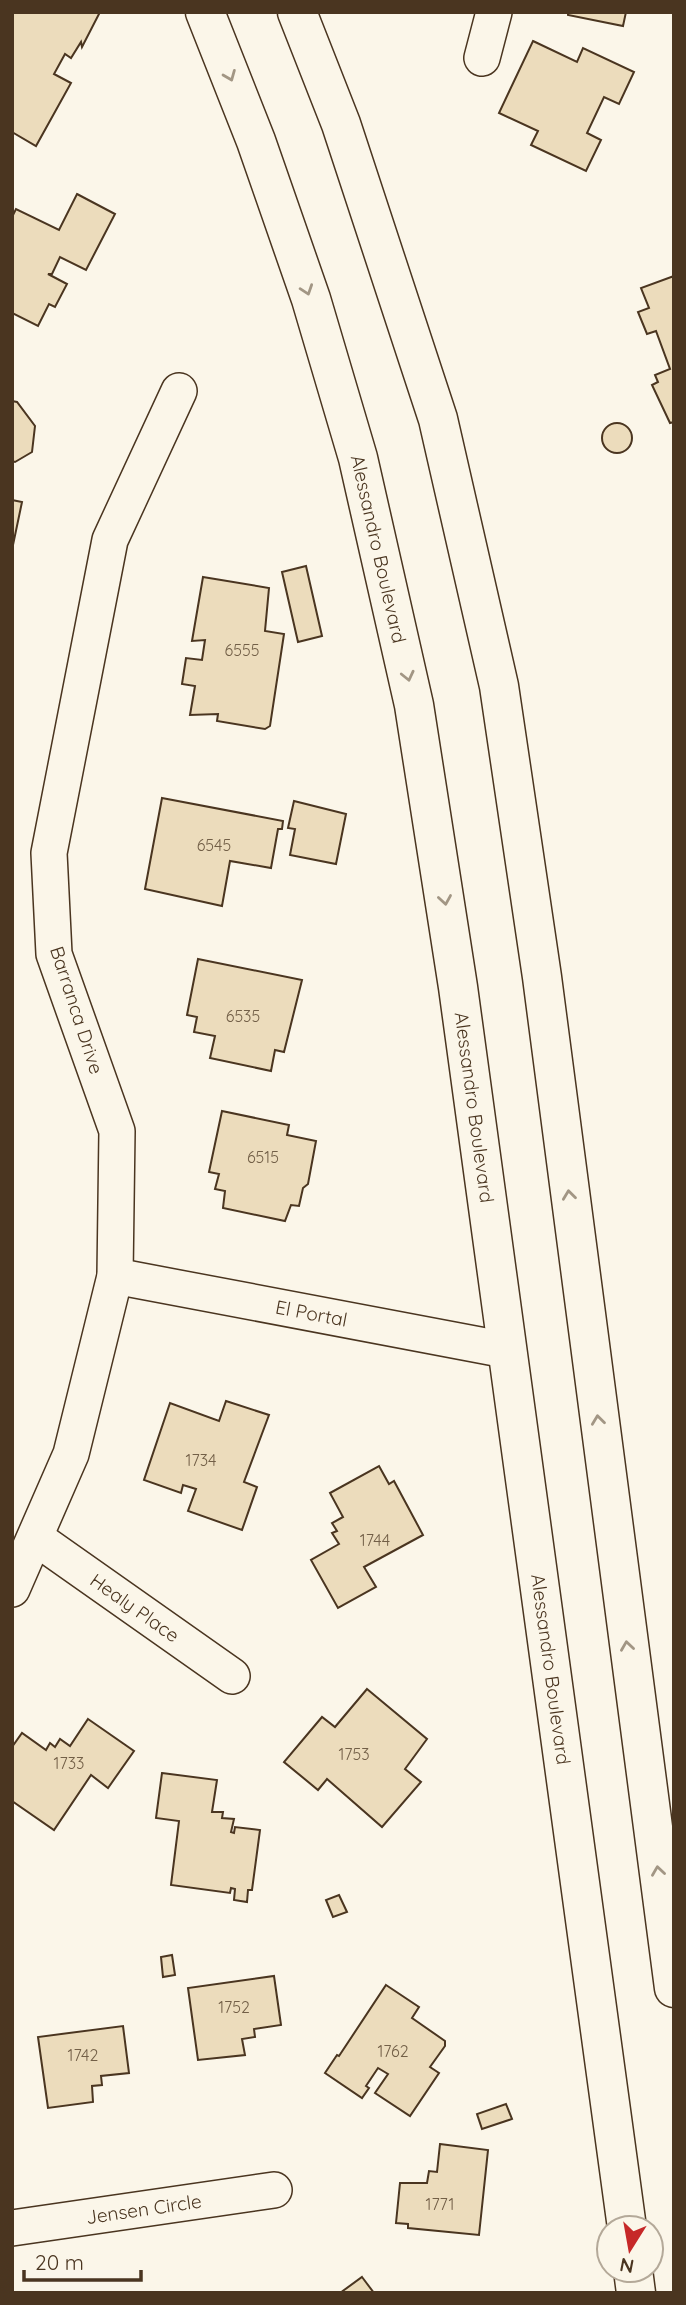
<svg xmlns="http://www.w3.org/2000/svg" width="686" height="2305" font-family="Quicksand,sans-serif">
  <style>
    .building { fill: #ecdcbc; stroke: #4a3520; stroke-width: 2 }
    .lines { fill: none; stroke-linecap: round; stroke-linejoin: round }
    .minor-casing { stroke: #4a3520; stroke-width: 38 }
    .primary-casing { stroke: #4a3520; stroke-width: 41 }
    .minor { stroke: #fbf6e9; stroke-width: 35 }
    .primary { stroke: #fbf6e9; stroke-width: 38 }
    .oneway { stroke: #a29684 }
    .labels { text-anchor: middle; stroke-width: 5; stroke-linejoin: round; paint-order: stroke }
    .number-label { font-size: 16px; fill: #725f47 }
    .street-label { font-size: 19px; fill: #4a3520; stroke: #fbf6e9 }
  </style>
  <rect width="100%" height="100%" fill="#fbf6e9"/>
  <g class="building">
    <path d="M 12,12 L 100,12 L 82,47 L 81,42 L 71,58 L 65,54 L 54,74 L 71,83 L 36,146 L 12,132 Z"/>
    <path d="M 568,12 L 626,12 L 623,26 L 568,15 Z"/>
    <path d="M 533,41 L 577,62 L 583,48 L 634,72 L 619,104 L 604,97 L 587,133 L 601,140 L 586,171 L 531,145 L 538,131 L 499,113 Z"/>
    <path d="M 77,194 L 115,214 L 86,270 L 60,257 L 52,274 L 48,274 L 67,284 L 55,307 L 49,304 L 38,326 L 12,313 L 12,217 L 16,209 L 59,230 Z"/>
    <path d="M 674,276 L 674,422 L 670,423 L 652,385 L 658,382 L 655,375 L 670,369 L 656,331 L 647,334 L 638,312 L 649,308 L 641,288 Z"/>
    <path d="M 12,401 L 17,402 L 35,426 L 32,452 L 15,462 L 12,461 Z"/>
    <circle cx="617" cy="438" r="15"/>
    <path d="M 12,500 L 22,502 L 13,545 L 12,545 Z"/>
    <path d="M 306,566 L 322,636 L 298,642 L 282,572 Z"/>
    <path d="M 203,577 L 269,588 L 265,631 L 284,634 L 270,726 L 265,729 L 217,721 L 218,714 L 190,715 L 195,686 L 182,684 L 186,658 L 202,660 L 205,640 L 192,641 Z"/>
    <path d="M 162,798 L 283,821 L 282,829 L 278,829 L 271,868 L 230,861 L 222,906 L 145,889 Z"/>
    <path d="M 294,801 L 346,814 L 336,864 L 290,855 L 295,829 L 288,828 Z"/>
    <path d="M 198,959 L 302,980 L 284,1052 L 275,1050 L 271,1071 L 210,1058 L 215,1036 L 194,1032 L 197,1017 L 187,1015 Z"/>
    <path d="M 222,1111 L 289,1125 L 287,1135 L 316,1141 L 308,1184 L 303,1188 L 299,1206 L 291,1205 L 285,1221 L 223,1208 L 225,1191 L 215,1189 L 219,1174 L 209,1172 Z"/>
    <path d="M 226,1401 L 269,1415 L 244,1482 L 257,1487 L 242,1530 L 188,1511 L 196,1489 L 183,1485 L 181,1493 L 144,1480 L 170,1403 L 219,1421 Z"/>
    <path d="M 379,1466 L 389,1484 L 394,1481 L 423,1535 L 364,1567 L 376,1587 L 338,1608 L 311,1560 L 339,1544 L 332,1533 L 337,1531 L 332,1523 L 343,1517 L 330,1493 Z"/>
    <path d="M 367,1689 L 427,1739 L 405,1769 L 421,1782 L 382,1827 L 327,1779 L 318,1790 L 284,1762 L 322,1717 L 335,1727 Z"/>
    <path d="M 88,1719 L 134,1751 L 108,1788 L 91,1775 L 54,1830 L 12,1801 L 12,1747 L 22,1733 L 46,1750 L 50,1743 L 55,1747 L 60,1739 L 70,1746 Z"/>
    <path d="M 162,1773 L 217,1780 L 212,1812 L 223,1812 L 222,1818 L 234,1819 L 231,1832 L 234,1833 L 235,1827 L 260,1830 L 252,1890 L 248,1890 L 247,1902 L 234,1900 L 235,1889 L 231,1888 L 230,1893 L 171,1885 L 179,1821 L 156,1818 Z"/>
    <path d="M 339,1895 L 347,1912 L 333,1917 L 326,1900 Z"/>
    <path d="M 172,1955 L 175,1975 L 163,1977 L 161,1957 Z"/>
    <path d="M 274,1976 L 281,2025 L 254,2029 L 255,2037 L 242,2039 L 245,2055 L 198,2060 L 188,1988 Z"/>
    <path d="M 386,1985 L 419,2007 L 412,2018 L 445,2041 L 445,2046 L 430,2067 L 439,2073 L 410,2116 L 375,2093 L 388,2074 L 378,2068 L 366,2086 L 369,2088 L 362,2098 L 325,2073 L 337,2055 L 339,2056 Z"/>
    <path d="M 123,2026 L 129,2073 L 101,2076 L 102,2085 L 92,2086 L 93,2102 L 48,2108 L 38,2037 Z"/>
    <path d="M 506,2104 L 512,2119 L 482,2129 L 477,2114 Z"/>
    <path d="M 440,2144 L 488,2150 L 479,2235 L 408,2228 L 408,2224 L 396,2223 L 400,2183 L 427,2183 L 429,2171 L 437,2172 Z"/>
    <path d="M 362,2277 L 374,2293 L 340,2293 Z"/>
  </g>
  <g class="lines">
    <defs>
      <g id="minor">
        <path d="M 482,58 L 494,12"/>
        <path id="s1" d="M 115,1276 L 506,1350"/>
        <path id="s2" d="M 36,1538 L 232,1676"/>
        <path d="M 12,1589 L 71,1454 L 115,1276 L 117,1131 L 54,954 L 49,853 L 110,540 L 179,391"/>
        <path id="s3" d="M 12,2228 L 274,2190"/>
      </g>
      <g id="primary">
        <path id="s4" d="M 205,12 L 256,141 L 311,299 L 358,458 L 414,705 L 458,987 L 627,2228"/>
        <path d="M 297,12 L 341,124 L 438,419 L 499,686 L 542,977 L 674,1988"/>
        <path d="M 633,2270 L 636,2293"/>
      </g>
    </defs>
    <use href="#minor" class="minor-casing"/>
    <use href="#primary" class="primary-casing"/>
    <use href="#minor" class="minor"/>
    <use href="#primary" class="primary"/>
  </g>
  <defs><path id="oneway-chevron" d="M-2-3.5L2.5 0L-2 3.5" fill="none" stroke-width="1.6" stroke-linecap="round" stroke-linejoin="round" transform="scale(1.75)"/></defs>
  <g class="oneway">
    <use href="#oneway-chevron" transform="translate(230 76) rotate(68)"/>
    <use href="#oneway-chevron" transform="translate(307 290) rotate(71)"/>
    <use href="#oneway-chevron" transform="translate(408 676) rotate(77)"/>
    <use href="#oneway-chevron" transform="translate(445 900) rotate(81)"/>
    <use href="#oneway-chevron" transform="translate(569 1195) rotate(-97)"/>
    <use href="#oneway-chevron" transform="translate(598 1420) rotate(-97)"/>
    <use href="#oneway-chevron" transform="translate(627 1646) rotate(-98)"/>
    <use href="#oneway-chevron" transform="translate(658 1871) rotate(-98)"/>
  </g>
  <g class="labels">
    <g class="number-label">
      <text x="242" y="656">6555</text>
      <text x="214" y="851">6545</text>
      <text x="243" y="1022">6535</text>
      <text x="263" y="1163">6515</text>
      <text x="201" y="1466">1734</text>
      <text x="375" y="1546">1744</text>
      <text x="354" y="1760">1753</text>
      <text x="69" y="1769">1733</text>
      <text x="234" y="2013">1752</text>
      <text x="393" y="2057">1762</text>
      <text x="83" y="2061">1742</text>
      <text x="440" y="2210">1771</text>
    </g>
    <g class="street-label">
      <text dy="7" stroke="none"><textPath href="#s4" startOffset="565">Alessandro Boulevard</textPath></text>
      <text transform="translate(77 1010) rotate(72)" y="7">Barranca Drive</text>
      <text dy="7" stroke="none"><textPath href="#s4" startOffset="1132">Alessandro Boulevard</textPath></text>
      <text dy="7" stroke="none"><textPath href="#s1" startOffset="200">El Portal</textPath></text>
      <text dy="7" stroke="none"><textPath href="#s2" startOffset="121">Healy Place</textPath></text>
      <text dy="7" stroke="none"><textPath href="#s4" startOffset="1699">Alessandro Boulevard</textPath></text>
      <text dy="7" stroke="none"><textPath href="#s3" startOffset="133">Jensen Circle</textPath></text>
    </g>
  </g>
  <rect width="686" height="2305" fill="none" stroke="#4a3520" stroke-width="28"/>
  <g transform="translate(630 2249) rotate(191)"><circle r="33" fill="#fbf6e9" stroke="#b4a999" stroke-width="2"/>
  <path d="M0-5L12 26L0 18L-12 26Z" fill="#c62828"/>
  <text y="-10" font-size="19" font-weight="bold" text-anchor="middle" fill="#4a3520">N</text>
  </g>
  <path d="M24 2270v10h117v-10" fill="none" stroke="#4a3520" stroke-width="3.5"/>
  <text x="35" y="2270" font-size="21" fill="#4a3520" stroke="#fbf6e9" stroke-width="5" paint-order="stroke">20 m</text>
</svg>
